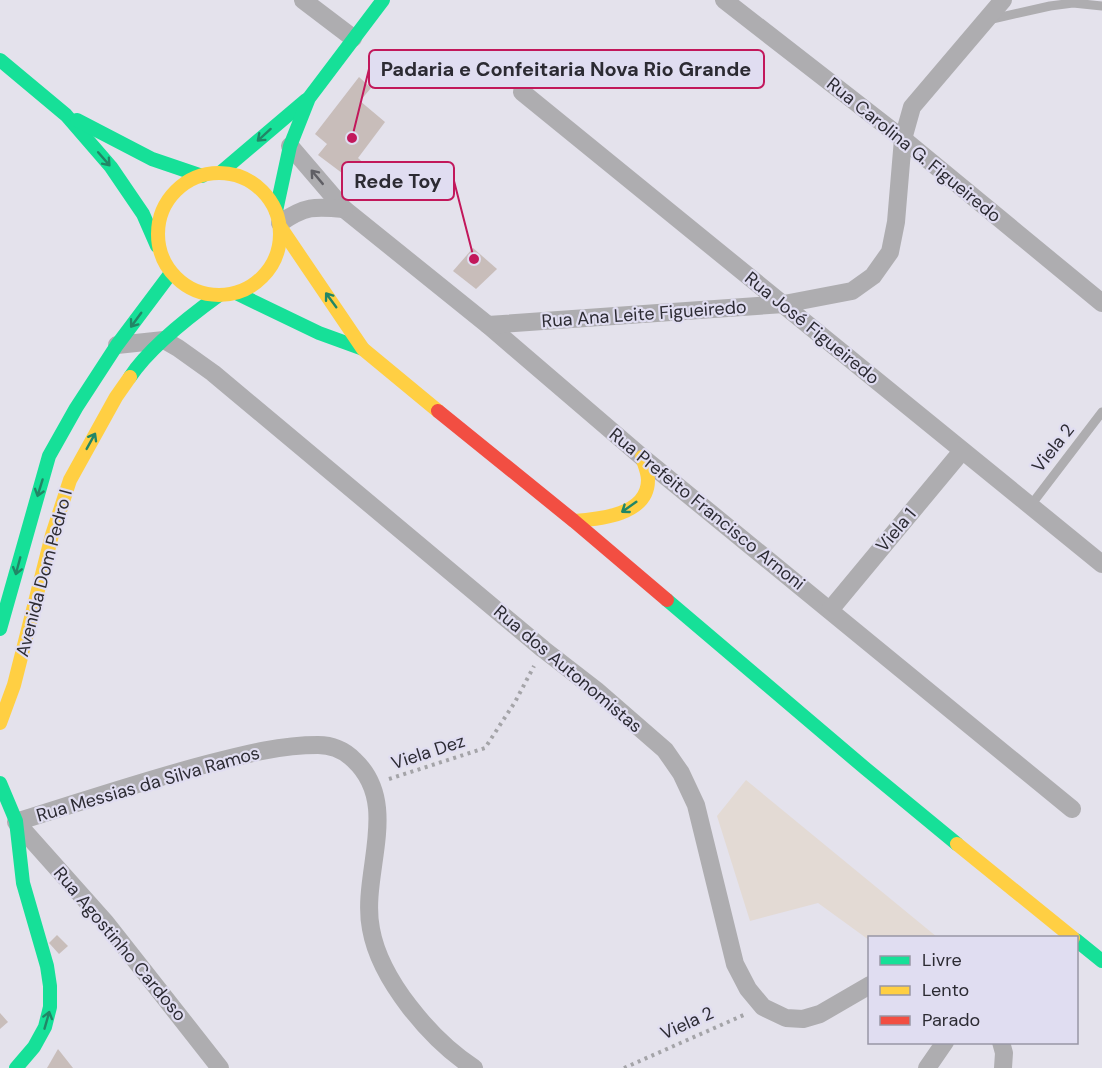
<svg xmlns="http://www.w3.org/2000/svg" width="1102" height="1068" font-family="'DM Sans',sans-serif">
  <style>
    .medical { fill: #e3dad4 }
    .building { fill: #c8bdba }
    .lines { fill: none; stroke-linecap: round; stroke-linejoin: round }
    .path { stroke: #a4a4a8; stroke-width: 4; stroke-dasharray: 3 4.5; stroke-linecap: butt }
    .lane { stroke: #aeadb0; stroke-width: 9 }
    .street { stroke: #aeadb0; stroke-width: 18 }
    .fast { stroke: #16e098; stroke-width: 14 }
    .slow { stroke: #ffcf43; stroke-width: 14 }
    .jam { stroke: #f24e42; stroke-width: 14 }
    .oneway { stroke: #218666 }
    .oneway2 { stroke: #605f65 }
    .labels { text-anchor: middle; stroke-width: 4.5; stroke-linejoin: round; paint-order: stroke }
    .street-label { font-size: 18px; fill: #2c2b33; stroke: #e0ddf1 }
    .leader { fill: none; stroke: #c2185b; stroke-width: 2 }
    .callout-dot { fill: #c2185b; stroke: #e0ddf1; stroke-width: 2 }
    .callout { fill: #e0ddf1; stroke: #c2185b; stroke-width: 2 }
    .callout-label { font-size: 20px; text-anchor: middle; font-weight: bold; fill: #2c2b33 }
  </style>
  <rect width="100%" height="100%" fill="#e4e2ec"/>
  <path class="medical" d="M 746,780 L 937,937 L 870,938 L 869,940 L 818,903 L 750,921 L 717,816 Z"/>
  <g class="building">
    <path d="M 359,77 L 371,88 L 360,101 L 385,122 L 358,158 L 369,168 L 346,176 L 318,155 L 327,144 L 315,134 Z"/>
    <path d="M 473,248 L 497,269 L 476,289 L 453,271 Z"/>
    <path d="M 57,935 L 68,946 L 59,954 L 49,943 Z"/>
    <path d="M 0,1013 L 8,1022 L 0,1029 Z"/>
    <path d="M 58,1049 L 73,1068 L 47,1068 Z"/>
  </g>
  <g class="lines">
    <g class="path">
      <path d="M 389,779 L 485,748 L 515,702 L 534,666"/>
      <path d="M 624,1068 L 746,1014"/>
    </g>
    <g class="lane">
      <path d="M 988,20 L 1050,6 L 1073,3 L 1102,6"/>
      <path d="M 1031,505 L 1102,412"/>
    </g>
    <g class="street">
      <path d="M 303,0 L 353,38"/>
      <path d="M 724,0 L 903,139 L 1102,303"/>
      <path d="M 522,92 L 1102,564"/>
      <path d="M 290,146 L 344,209 L 488,325 L 642,457 L 1072,809"/>
      <path d="M 280,223 C 305,206 314,206 344,209"/>
      <path d="M 488,325 L 784,304 L 852,291 L 873,276 L 890,252 L 896,222 L 903,139 L 912,107 L 1003,0"/>
      <path d="M 117,345 L 164,340 L 178,348 L 213,373 L 543,649 L 596,690 L 665,750 L 681,773 L 696,805 L 735,964 L 748,989 L 763,1007 L 786,1018 L 803,1019 L 820,1014 L 870,985"/>
      <path d="M 830,610 L 962,451"/>
      <path d="M 1001,1042 L 1004,1053 L 1003,1068"/>
      <path d="M 220,1068 L 106,923 L 16,822 C 81,802 145,780 211,763 C 246,754 281,745 318,745 C 332,745 345,751 354,760 C 402,805 360,874 371,929 C 380,980 431,1040 474,1068"/>
      <path d="M 927,1068 L 945,1042"/>
    </g>
    <g class="fast">
      <path d="M 0,60 L 66,115 L 111,167 L 143,214 L 157,246"/>
      <path d="M 77,120 L 152,159 L 202,176"/>
      <path d="M 220,173 L 306,100"/>
      <path d="M 276,211 L 290,146 L 309,98 L 383,0"/>
      <path d="M 236,293 L 319,333 L 363,349"/>
      <path d="M 130,377 C 149,348 190,316 219,295"/>
      <path d="M 667,600 L 866,769 L 957,844"/>
      <path d="M 0,629 L 49,456 L 76,408 L 117,345 L 171,273"/>
      <path d="M 0,783 L 16,821 L 23,883 L 47,966 L 50,986 L 50,1007 L 45,1027 L 34,1047 L 16,1068"/>
      <path d="M 1076,940 L 1102,961"/>
    </g>
    <g class="slow">
      <circle cx="219" cy="234" r="61"/>
      <path d="M 281,228 L 363,349 L 438,411"/>
      <path d="M 574,521 C 600,519 648,515 648,480 C 648,472 644,464 642,457"/>
      <path d="M 0,723 L 14,685 L 52,535 L 70,480 L 116,397 L 130,377"/>
      <path d="M 957,844 L 1073,938"/>
    </g>
    <path class="jam" d="M 438,411 L 574,521 L 667,600"/>
  </g>
  <defs><path id="oneway-shaft" d="M-6 0H5M1.5-3L5.5 0L1.5 3" fill="none" stroke-width="1.6" stroke-linecap="round" stroke-linejoin="round" transform="scale(1.5)"/></defs>
  <g class="oneway">
    <use href="#oneway-shaft" transform="translate(264 135) rotate(138)"/>
    <use href="#oneway-shaft" transform="translate(104 159) rotate(49)"/>
    <use href="#oneway-shaft" transform="translate(331 300) rotate(-126)"/>
    <use href="#oneway-shaft" transform="translate(136 320) rotate(126)"/>
    <use href="#oneway-shaft" transform="translate(91 441) rotate(-61)"/>
    <use href="#oneway-shaft" transform="translate(40 488) rotate(107)"/>
    <use href="#oneway-shaft" transform="translate(629 507) rotate(145)"/>
    <use href="#oneway-shaft" transform="translate(18 566) rotate(105)"/>
    <use href="#oneway-shaft" transform="translate(47 1020) rotate(-74)"/>
  </g>
  <use class="oneway2" href="#oneway-shaft" transform="translate(317 177) rotate(-130)"/>
  <g class="labels">
    <g class="street-label">
      <text transform="translate(914 150) rotate(39)" y="6">Rua Carolina G. Figueiredo</text>
      <text transform="translate(644 314) rotate(-4)" y="6">Rua Ana Leite Figueiredo</text>
      <text transform="translate(812 328) rotate(39)" y="6">Rua José Figueiredo</text>
      <text transform="translate(1053 448) rotate(-52)" y="6">Viela 2</text>
      <text transform="translate(707 509) rotate(39)" y="6">Rua Prefeito Francisco Arnoni</text>
      <text transform="translate(896 530) rotate(-50)" y="6">Viela 1</text>
      <text transform="translate(44 573) rotate(-75)" y="6">Avenida Dom Pedro I</text>
      <text transform="translate(568 669) rotate(40)" y="6">Rua dos Autonomistas</text>
      <text transform="translate(428 752) rotate(-18)" y="6">Viela Dez</text>
      <text transform="translate(148 784) rotate(-16)" y="6">Rua Messias da Silva Ramos</text>
      <text transform="translate(120 944) rotate(50)" y="6">Rua Agostinho Cardoso</text>
      <text transform="translate(687 1023) rotate(-24)" y="6">Viela 2</text>
    </g>
  </g>
  <path class="leader" d="M352 138L369 69M474 259L454 181"/>
  <g class="callout-dot">
    <circle cx="352" cy="138" r="6"/>
    <circle cx="474" cy="259" r="6"/>
  </g>
  <g class="callout">
    <rect x="369" y="50" width="395" height="38" rx="6"/>
    <rect x="342" y="162" width="112" height="38" rx="6"/>
  </g>
  <g class="callout-label">
    <text x="566" y="76">Padaria e Confeitaria Nova Rio Grande</text>
    <text x="398" y="188">Rede Toy</text>
  </g>
  <rect x="868" y="936" width="210" height="108" fill="#e0ddf1" stroke="#9896a5" stroke-width="1.5"/>
  <rect x="880" y="956" width="30" height="9" fill="#16e098" stroke="#9896a5" stroke-width="1.5"/>
  <text x="922" y="966" font-size="18" fill="#2c2b33">Livre</text>
  <rect x="880" y="986" width="30" height="9" fill="#ffcf43" stroke="#9896a5" stroke-width="1.5"/>
  <text x="922" y="996" font-size="18" fill="#2c2b33">Lento</text>
  <rect x="880" y="1016" width="30" height="9" fill="#f24e42" stroke="#9896a5" stroke-width="1.5"/>
  <text x="922" y="1026" font-size="18" fill="#2c2b33">Parado</text>
</svg>
